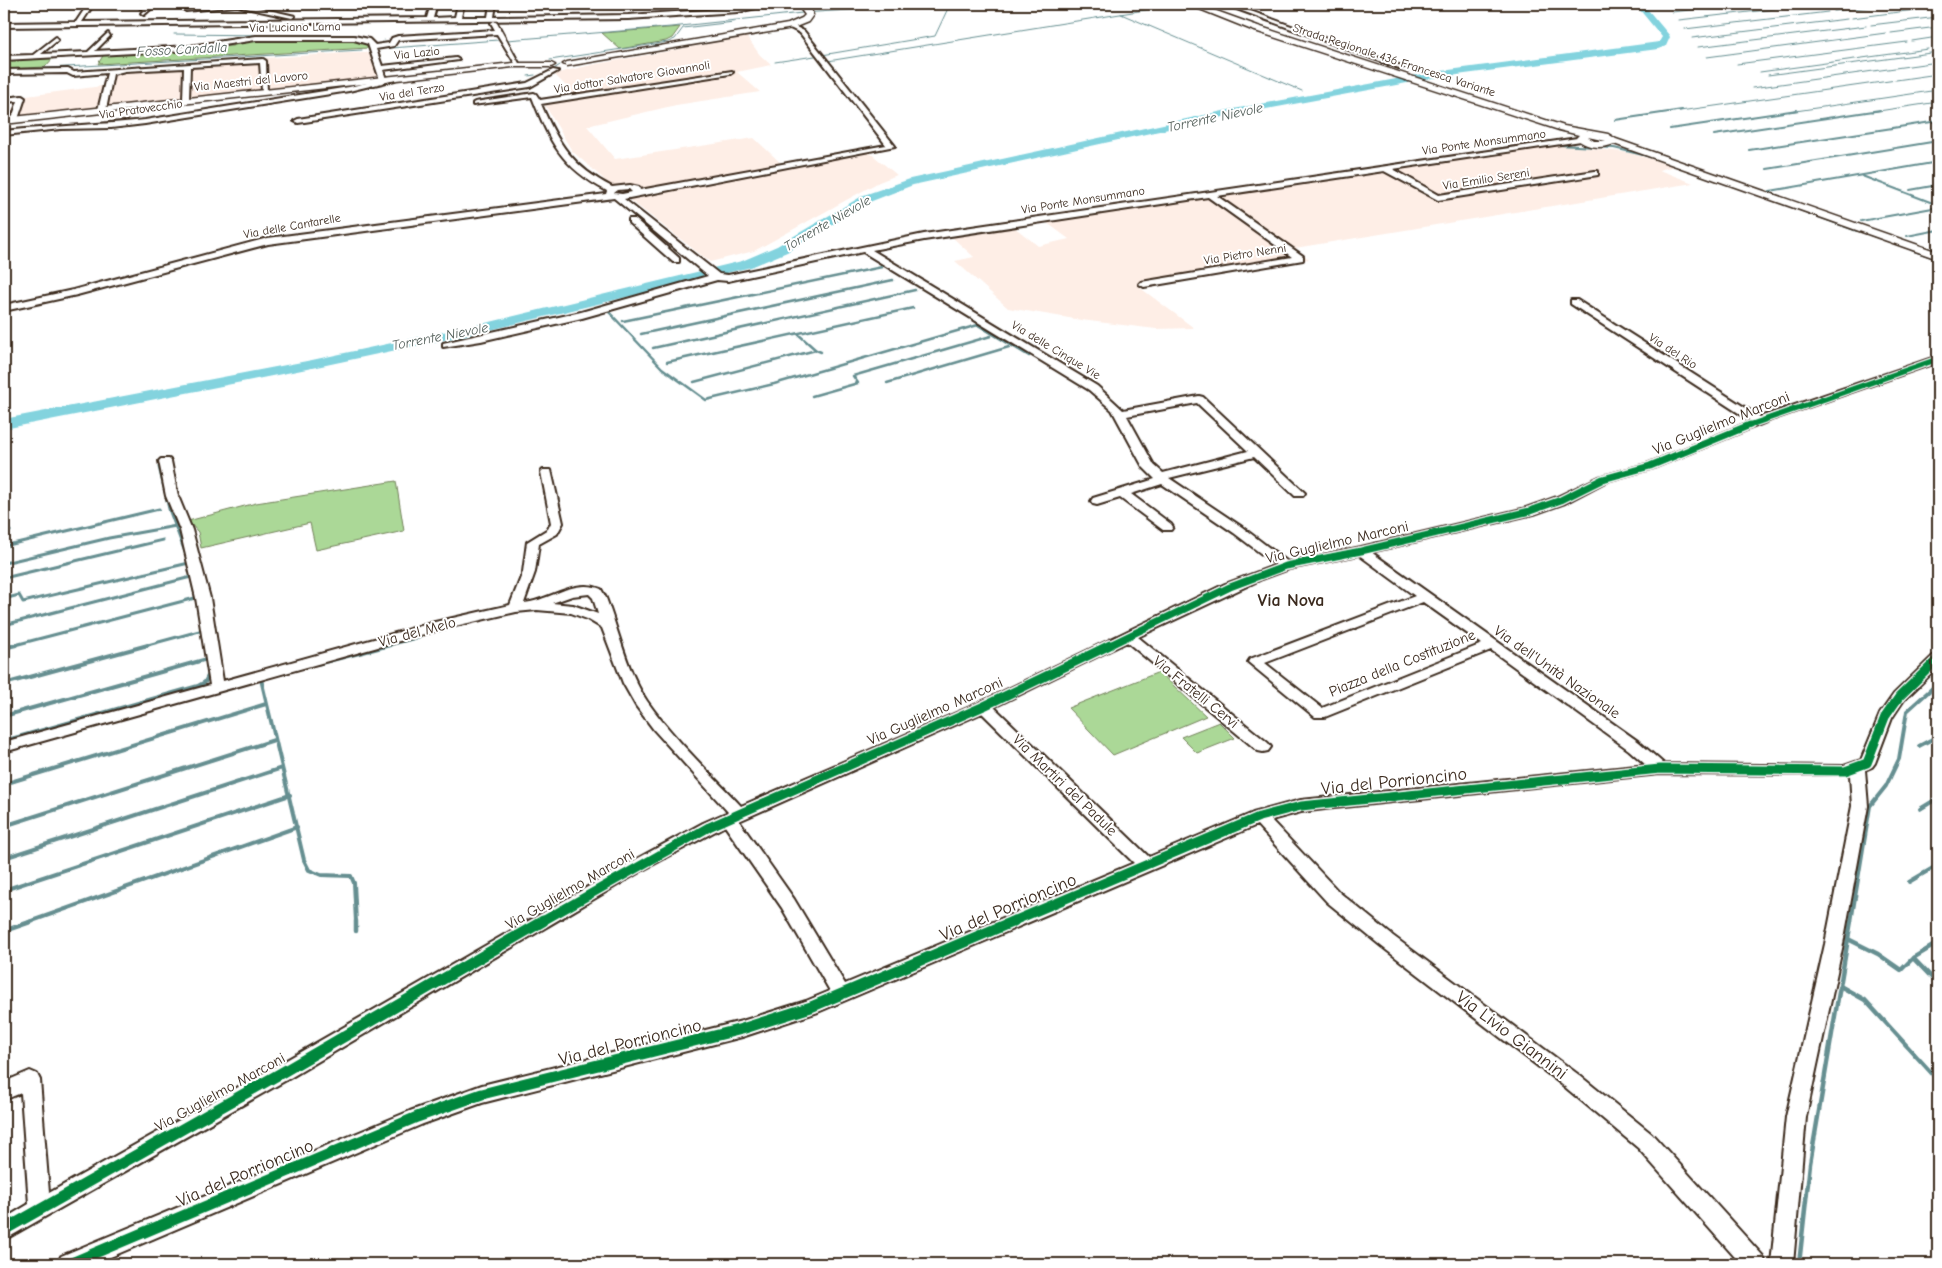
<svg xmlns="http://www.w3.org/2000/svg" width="1942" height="1268" font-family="'Comic Neue',sans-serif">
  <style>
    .built { fill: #feeee6 }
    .green { fill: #abd897; stroke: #73815a }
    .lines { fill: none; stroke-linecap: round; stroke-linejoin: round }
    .stream-far5 { stroke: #668f91; stroke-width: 1 }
    .stream-far4 { stroke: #668f91; stroke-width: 2 }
    .stream-far3 { stroke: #668f91; stroke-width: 2.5 }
    .stream-far2 { stroke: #668f91; stroke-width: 3 }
    .stream-far1 { stroke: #668f91; stroke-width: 4 }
    .stream { stroke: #668f91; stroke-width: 4.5 }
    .river { fill: #83d3de; fill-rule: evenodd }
    .minor-casing { stroke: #3b2a1e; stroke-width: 4 }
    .major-casing { stroke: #3b2a1e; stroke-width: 3 }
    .minor { fill: #fff; fill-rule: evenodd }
    .major { fill: #fff; fill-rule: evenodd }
    .cycleway-far3-casing { stroke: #fff; stroke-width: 8 }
    .cycleway-far2-casing { stroke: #fff; stroke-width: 10 }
    .cycleway-far1-casing { stroke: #fff; stroke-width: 12 }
    .cycleway-casing { stroke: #fff; stroke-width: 14 }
    .cycleway-far3 { stroke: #00873e; stroke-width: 5.5 }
    .cycleway-far2 { stroke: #00873e; stroke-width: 7 }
    .cycleway-far1 { stroke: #00873e; stroke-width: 9 }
    .cycleway { stroke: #00873e; stroke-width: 11 }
    .labels { text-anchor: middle; stroke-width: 4; stroke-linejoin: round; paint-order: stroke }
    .far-street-label { font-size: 12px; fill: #3b2a1e; stroke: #fff }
    .far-water-label { font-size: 14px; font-style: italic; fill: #515d58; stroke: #fff }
    .street-label { font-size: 15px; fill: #3b2a1e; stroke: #fff }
    .quarter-label { font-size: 18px; font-weight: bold; fill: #3b2a1e; stroke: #fff }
    .near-street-label { font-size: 18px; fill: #3b2a1e; stroke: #fff }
  </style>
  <rect width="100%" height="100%" fill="#fff"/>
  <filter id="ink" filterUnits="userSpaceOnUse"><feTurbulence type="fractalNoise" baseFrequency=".02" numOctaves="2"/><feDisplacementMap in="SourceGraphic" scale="10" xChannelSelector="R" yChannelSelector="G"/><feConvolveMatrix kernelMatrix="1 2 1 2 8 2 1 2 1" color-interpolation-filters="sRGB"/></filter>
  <g filter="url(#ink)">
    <g class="built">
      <path d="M 747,37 L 760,55 L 771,65 L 737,72 L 760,92 L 676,105 L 587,126 L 615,159 L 754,138 L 785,167 L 869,152 L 897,175 L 879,182 L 754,251 L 710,262 L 607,182 L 572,151 L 542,100 L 574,94 L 554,74 L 591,65 Z"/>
      <path d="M 364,52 L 372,54 L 377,78 L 273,88 L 266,93 L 4,118 L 4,109 L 14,108 L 19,97 L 102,86 L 105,71 L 131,66 Z"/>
      <path d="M 1557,144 L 1630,153 L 1674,166 L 1659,170 L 1693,183 L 1295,248 L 1309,259 L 1139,287 L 1194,328 L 1156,329 L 1081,320 L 1008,308 L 955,261 L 974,257 L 952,237 L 1013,226 L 1038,246 L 1069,239 L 1039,217 L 1065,213 L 1089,213 Z"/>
    </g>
    <g class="green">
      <path d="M 680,27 L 672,38 L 666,41 L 620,49 L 602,33 Z"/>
      <path d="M 250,39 L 351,39 L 366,43 L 368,48 L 98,64 L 104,54 L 232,46 Z"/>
      <path d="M 54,57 L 45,67 L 4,69 L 4,60 Z"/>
      <path d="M 396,481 L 404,531 L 316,550 L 310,523 L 201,548 L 198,532 L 188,521 L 256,503 Z"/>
      <path d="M 1159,672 L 1206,716 L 1113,755 L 1068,708 Z"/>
      <path d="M 1219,722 L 1235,738 L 1197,753 L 1181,737 Z"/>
    </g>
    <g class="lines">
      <g class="stream-far5">
        <path d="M 1816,4 L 1819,4"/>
        <path d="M 1834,11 L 1893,4"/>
        <path d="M 1672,12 L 1743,4"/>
        <path d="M 1121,14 L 1302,91"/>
        <path d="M 1852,18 L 1938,7"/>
        <path d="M 1679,20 L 1811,5"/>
        <path d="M 1871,25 L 1938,17"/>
        <path d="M 1685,29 L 1828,12"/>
        <path d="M 1891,33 L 1938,27"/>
        <path d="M 174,34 L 265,35"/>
        <path d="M 1692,38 L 1847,19"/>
        <path d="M 507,40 L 671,27 L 802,13 L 944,4"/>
        <path d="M 1912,41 L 1938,37"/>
        <path d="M 382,44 L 384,40"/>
        <path d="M 1698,47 L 1866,26"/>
        <path d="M 378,49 L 498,40"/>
        <path d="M 644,49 L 657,45"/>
        <path d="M 1933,49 L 1938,48"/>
        <path d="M 822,55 L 935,36 L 950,4"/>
        <path d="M 1707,57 L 1886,33"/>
        <path d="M 550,60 L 668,42 L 675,39 L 683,28 L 734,22"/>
        <path d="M 828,61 L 1176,5"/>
        <path d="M 775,62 L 815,56"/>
        <path d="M 1737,64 L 1907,42"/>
        <path d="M 554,69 L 560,65"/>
        <path d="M 14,70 L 362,50"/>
        <path d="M 1760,72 L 1928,49"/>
        <path d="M 1768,75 L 1938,52"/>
        <path d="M 528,76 L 535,75"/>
        <path d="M 1752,88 L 1938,62"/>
        <path d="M 1673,112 L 1938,74"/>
        <path d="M 1789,112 L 1938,90"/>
        <path d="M 1872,112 L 1938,102"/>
      </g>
      <g class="stream-far4">
        <path d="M 1615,120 L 1682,110"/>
        <path d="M 1670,129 L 1797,110"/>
        <path d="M 1714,135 L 1880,110"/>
        <path d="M 1558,145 L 1614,148 L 1651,157"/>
        <path d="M 1749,150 L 1938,121"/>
        <path d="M 1767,169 L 1938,141"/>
        <path d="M 1862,176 L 1938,205"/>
        <path d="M 1910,190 L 1938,185"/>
        <path d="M 1770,191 L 1938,162"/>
        <path d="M 1775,201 L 1857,231"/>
        <path d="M 1861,221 L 1938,207"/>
        <path d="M 1870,235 L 1916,251"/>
        <path d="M 1907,236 L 1938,230"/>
      </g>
      <g class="stream-far3">
        <path d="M 1912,250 L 1938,259"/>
        <path d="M 608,311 L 662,368 L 706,400 L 774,384 L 978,325 L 1029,356"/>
        <path d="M 623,321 L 882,267"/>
        <path d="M 641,334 L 893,280"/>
        <path d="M 798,334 L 816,350 L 821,352"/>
        <path d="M 653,348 L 915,290"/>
        <path d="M 667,362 L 913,308"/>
        <path d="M 694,382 L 816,350"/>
        <path d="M 887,383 L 1009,347"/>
        <path d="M 812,396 L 858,383 L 853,376 L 991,336"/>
      </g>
      <g class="stream-far2">
        <path d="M 159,467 L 169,509 L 186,555"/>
        <path d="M 4,533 L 10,531"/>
        <path d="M 4,546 L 159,509"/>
        <path d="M 4,563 L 109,538 L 176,526"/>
        <path d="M 190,573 L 198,609"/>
        <path d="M 4,578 L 163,540"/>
        <path d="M 4,599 L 19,595 L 23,602 L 189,563"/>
        <path d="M 4,625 L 191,577"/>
        <path d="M 11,646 L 195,598"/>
        <path d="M 144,646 L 203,630"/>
        <path d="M 385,646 L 420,637"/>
      </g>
      <g class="stream-far1">
        <path d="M 4,648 L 16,645"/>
        <path d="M 317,664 L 390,645"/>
        <path d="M 261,679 L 304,860 L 309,870 L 321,875 L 351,876 L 354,883 L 356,922"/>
        <path d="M 4,684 L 148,645"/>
        <path d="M 4,716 L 207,659"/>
        <path d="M 4,741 L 198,686 L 205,682 L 209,674"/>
        <path d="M 1919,746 L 1938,736"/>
        <path d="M 4,784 L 266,704"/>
        <path d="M 1920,809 L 1938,798"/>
        <path d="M 4,826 L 274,740"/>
        <path d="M 4,858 L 282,768"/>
        <path d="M 1909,882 L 1938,865"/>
        <path d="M 4,890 L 290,795"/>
        <path d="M 29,922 L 297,827"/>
        <path d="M 1851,922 L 1870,806 L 1886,786 L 1899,759 L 1907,711 L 1938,683"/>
      </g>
      <g class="stream">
        <path d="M 356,921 L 356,931"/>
        <path d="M 4,931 L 33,921"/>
        <path d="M 1848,939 L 1878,954 L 1901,970 L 1913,958 L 1938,943"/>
        <path d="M 1913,958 L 1938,984"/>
        <path d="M 1840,986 L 1865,1000 L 1938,1080"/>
        <path d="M 1799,1264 L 1810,1164 L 1851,921"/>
      </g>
      <path class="river" d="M 1635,4 L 1643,4 L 1669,35 L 1670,37 L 1666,46 L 1658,49 L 1434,78 L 1223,117 L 913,185 L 872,201 L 787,252 L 751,267 L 490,330 L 312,368 L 4,429 L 4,419 L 312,360 L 490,322 L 742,261 L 777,246 L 864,195 L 910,179 L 1223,111 L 1434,72 L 1659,42 L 1662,37 Z"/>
      <defs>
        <g id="minor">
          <path d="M 88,4 L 94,4 L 82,22 L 427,18 L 431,4 L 437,4 L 433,18 L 455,17 L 458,4 L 464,4 L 461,17 L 488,17 L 490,4 L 496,4 L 494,17 L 628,15 L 738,8 L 763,4 L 774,4 L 738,12 L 628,19 L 4,27 L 4,23 L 76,22 Z"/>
          <path d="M 143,4 L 149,4 L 148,6 L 153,7 L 144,15 L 141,13 L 144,10 L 140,8 Z"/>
          <path d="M 224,4 L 243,4 L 295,16 L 292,18 L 237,6 L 186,11 L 183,9 Z"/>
          <path d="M 1223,4 L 1231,4 L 1404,67 L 1399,68 Z"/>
          <path d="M 494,21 L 497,23 L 520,65 L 516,65 L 497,34 L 398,40 L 394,46 L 376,49 L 382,66 L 456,58 L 459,60 L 383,70 L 386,79 L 395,78 L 395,80 L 349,91 L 145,124 L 111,128 L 61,129 L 4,135 L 4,131 C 51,126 98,125 145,120 L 349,87 L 380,80 L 368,44 L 354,40 L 256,40 L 190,50 L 4,60 L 4,56 L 33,55 L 56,37 L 58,40 L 41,54 L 88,52 L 108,33 L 110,36 L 95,51 L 190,46 L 256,36 L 354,36 L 369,39 L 375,45 L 389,43 L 392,38 L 398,36 L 495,30 L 491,23 Z"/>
          <path d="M 790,24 L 804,31 L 895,146 L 624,199 L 719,274 L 728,275 L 924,234 L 1584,137 L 1584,141 L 1581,141 L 1393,169 L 1439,195 L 1595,171 L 1598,171 L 1598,175 L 1438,200 L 1384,171 L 1217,196 L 1303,256 L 1303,260 L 1144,287 L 1139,284 L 1141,282 L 1292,257 L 1208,197 L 924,240 L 872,250 L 1097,386 L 1123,410 L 1199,396 L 1203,397 L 1305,493 L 1303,496 L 1295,496 L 1254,457 L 1169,478 L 1242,527 L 1288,562 L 1361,547 L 1526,508 L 1557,497 L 1599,477 L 1646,464 L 1751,421 L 1571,304 L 1571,300 L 1577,300 L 1760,417 L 1938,356 L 1938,362 L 1774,419 L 1654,468 L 1607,481 L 1565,503 L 1534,514 L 1371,552 L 1639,742 L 1664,764 L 1844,766 L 1861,760 L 1880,714 L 1894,694 L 1933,656 L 1938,655 L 1938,667 L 1904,700 L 1892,718 L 1875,763 L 1872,767 L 1865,770 L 1868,806 L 1843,944 L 1806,1117 L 1793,1264 L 1771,1264 L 1786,1117 L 1825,944 L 1852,806 L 1850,775 L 1660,774 L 1325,809 L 1301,812 L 1271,820 L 1339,892 L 1393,936 L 1579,1075 L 1652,1134 L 1763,1256 L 1766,1264 L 1741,1264 L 1638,1148 L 1565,1087 L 1381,946 L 1327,902 L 1257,825 L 818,1012 L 742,1037 L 482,1103 L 423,1124 L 94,1264 L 58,1264 L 61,1256 L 410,1111 L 482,1085 L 742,1021 L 806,1001 L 830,991 L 782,908 L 725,826 L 643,870 L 290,1078 L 4,1240 L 4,1219 L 29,1204 L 21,1093 L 4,1100 L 4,1082 L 30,1071 L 37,1074 L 40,1080 L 49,1193 L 276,1066 L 631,862 L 703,823 L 728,812 L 654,730 L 636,706 L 623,683 L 602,628 L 587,619 L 571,613 L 537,610 L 516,612 L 442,629 L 4,752 L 4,742 L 210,685 L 196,598 L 180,530 L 166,496 L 159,461 L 161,459 L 169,459 L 171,461 L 178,496 L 192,530 L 210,598 L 223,681 L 435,622 L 510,605 L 523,572 L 527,542 L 548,529 L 551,523 L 541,472 L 543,470 L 551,470 L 563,523 L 557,534 L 539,544 L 535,572 L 524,603 C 550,601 573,578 601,589 L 606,598 C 619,632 627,671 647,701 C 672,737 711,774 741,806 L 979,703 L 1225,584 L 1276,565 L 1234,533 L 1162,484 L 1131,494 L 1171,524 L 1173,527 L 1171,530 L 1163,530 L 1120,498 L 1097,505 L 1093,504 L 1091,501 L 1093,498 L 1155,479 L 1143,467 L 1112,410 L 1089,390 L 863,252 L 728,281 L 717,280 L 582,318 L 481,341 L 443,347 L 443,343 L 581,312 L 708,276 L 614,198 L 268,244 L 77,295 L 4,311 L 4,305 L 73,290 L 268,238 L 606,194 L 607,191 C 561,167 550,142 532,97 L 473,105 L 473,103 L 475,102 L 534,93 L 536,94 L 540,100 L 732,71 L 733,72 L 730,74 L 541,104 C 558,144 573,167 612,187 L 630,185 L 639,187 L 640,190 L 886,145 L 800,33 L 788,27 ZM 629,189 L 632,192 L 622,194 L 614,193 L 618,190 ZM 1197,403 L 1248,451 L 1163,473 L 1154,465 L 1127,416 ZM 1359,555 L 1415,596 L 1250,659 L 1248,662 L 1315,717 L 1325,717 L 1491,650 L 1629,750 L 1646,765 L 1301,800 L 1253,813 L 1149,857 L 994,707 L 1127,642 L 1258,751 L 1263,752 L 1268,751 L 1271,747 L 1268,743 L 1138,637 L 1262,579 L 1289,569 ZM 589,594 L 593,598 L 598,614 L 573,605 L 552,603 L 572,596 ZM 1423,602 L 1482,644 L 1322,708 L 1265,663 ZM 982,713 L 1134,863 L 845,984 L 794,899 L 739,821 Z"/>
          <path d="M 263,59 L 266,61 L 267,92 L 262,91 L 260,63 L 190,67 L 189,100 L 186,102 L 183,100 L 184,68 L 125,71 L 113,74 L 106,110 L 102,112 L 98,110 L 107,73 L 73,76 L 67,73 L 4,74 L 4,70 L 68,69 L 74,72 Z"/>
          <path d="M 553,70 L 558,71 L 530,87 L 298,123 L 294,121 L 298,119 L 527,83 Z"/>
          <path d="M 22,96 L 25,98 L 18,119 L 11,121 L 18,101 L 4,102 L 4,98 Z"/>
          <path d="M 629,219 L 635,219 L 679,258 L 679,262 L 673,262 L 629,223 Z"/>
        </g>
        <g id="major">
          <path d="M 797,4 L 804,4 L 811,9 L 813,15 L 808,22 L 793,28 L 567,66 L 563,64 L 567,62 L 788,24 L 802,18 L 805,15 Z"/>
          <path d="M 1187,4 L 1197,4 L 1258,26 L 1564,126 L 1608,134 L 1616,139 L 1938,252 L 1938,259 L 1614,144 C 1601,149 1586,148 1576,138 L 1579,135 L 1559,130 L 1252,30 ZM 1588,137 L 1606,141 L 1594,141 Z"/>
          <path d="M 513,63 L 551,63 L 555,65 L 551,67 L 513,67 L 4,124 L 4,118 Z"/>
        </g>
      </defs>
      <use href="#minor" class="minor-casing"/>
      <use href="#major" class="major-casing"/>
      <use href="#minor" class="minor"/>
      <use href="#major" class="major"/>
      <defs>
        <path id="cycleway-far3" d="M 1747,426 L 1938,359"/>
        <path id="cycleway-far2" d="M 1108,646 L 1230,587 L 1286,566 L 1361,551 L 1530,511 L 1561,500 L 1603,479 L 1650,466 L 1750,425"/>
        <g id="cycleway-far1">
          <path d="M 541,922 L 709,827 L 984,706 L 1110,645"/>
          <path d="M 1011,922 L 1259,817 L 1301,806 L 1660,769 L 1845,771 L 1867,763 L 1885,717 L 1899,697 L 1938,659"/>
        </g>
        <g id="cycleway">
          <path d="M 4,1230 L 283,1072 L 543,921"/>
          <path d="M 69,1264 L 417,1117 L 482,1094 L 742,1029 L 811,1007 L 1014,921"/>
        </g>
      </defs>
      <use href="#cycleway-far3" class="cycleway-far3-casing"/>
      <use href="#cycleway-far2" class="cycleway-far2-casing"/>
      <use href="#cycleway-far1" class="cycleway-far1-casing"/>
      <use href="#cycleway" class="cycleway-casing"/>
      <use href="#cycleway-far3" class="cycleway-far3"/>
      <use href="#cycleway-far2" class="cycleway-far2"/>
      <use href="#cycleway-far1" class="cycleway-far1"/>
      <use href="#cycleway" class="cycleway"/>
    </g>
  </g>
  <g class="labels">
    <g class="far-street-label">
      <text transform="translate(295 27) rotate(-1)" y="4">Via Luciano Lama</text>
      <text transform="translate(417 53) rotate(-6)" y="4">Via Lazio</text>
      <text transform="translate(1394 60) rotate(18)" y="4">Strada Regionale 436 Francesca Variante</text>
      <text transform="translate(632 77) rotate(-9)" y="4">Via dottor Salvatore Giovannoli</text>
      <text transform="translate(251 81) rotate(-6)" y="4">Via Maestri del Lavoro</text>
      <text transform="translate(412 92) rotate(-9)" y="4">Via del Terzo</text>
      <text transform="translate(141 109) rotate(-8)" y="4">Via Pratovecchio</text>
      <text transform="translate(1484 142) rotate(-8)" y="4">Via Ponte Monsummano</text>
      <text transform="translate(1486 179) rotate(-9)" y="4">Via Emilio Sereni</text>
      <text transform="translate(1083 200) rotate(-9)" y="4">Via Ponte Monsummano</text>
      <text transform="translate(292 226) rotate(-10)" y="4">Via delle Cantarelle</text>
      <text transform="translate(1245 254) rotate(-9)" y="4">Via Pietro Nenni</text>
      <text transform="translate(1056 350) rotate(31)" y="4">Via delle Cinque Vie</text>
      <text transform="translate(1673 351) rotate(33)" y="4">Via del Rio</text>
    </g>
    <g class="far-water-label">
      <text transform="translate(182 49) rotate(-3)" y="5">Fosso Candalla</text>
      <text transform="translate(1215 117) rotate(-12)" y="5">Torrente Nievole</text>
      <text transform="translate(827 223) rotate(-30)" y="5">Torrente Nievole</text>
      <text transform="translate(440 336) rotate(-11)" y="5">Torrente Nievole</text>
    </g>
    <g class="street-label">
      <text transform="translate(1721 423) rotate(-22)" y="5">Via Guglielmo Marconi</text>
      <text transform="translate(1337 542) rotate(-13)" y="5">Via Guglielmo Marconi</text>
      <text transform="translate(417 632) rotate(-15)" y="5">Via del Melo</text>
      <text transform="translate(1402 663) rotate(-22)" y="5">Piazza della Costituzione</text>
      <text transform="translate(1557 672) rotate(35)" y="5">Via dell'Unità Nazionale</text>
      <text transform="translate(1196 692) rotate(39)" y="5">Via Fratelli Cervi</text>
      <text transform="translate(935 711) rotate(-24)" y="5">Via Guglielmo Marconi</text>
      <text transform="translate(1065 785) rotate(44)" y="5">Via Martiri del Padule</text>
      <text transform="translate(570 889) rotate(-30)" y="5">Via Guglielmo Marconi</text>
      <text transform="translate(220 1092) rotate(-29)" y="5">Via Guglielmo Marconi</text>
    </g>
    <g class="quarter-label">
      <text x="1291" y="606">Via Nova</text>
    </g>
    <g class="near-street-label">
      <text transform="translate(1394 781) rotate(-6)" y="6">Via del Porrioncino</text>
      <text transform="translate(1008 907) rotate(-23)" y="6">Via del Porrioncino</text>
      <text transform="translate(1512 1035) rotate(37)" y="6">Via Livio Giannini</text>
      <text transform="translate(630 1042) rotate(-14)" y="6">Via del Porrioncino</text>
      <text transform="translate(245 1173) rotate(-23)" y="6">Via del Porrioncino</text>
    </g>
  </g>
  <rect width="1942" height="1268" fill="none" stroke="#fff" stroke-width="20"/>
  <rect x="10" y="10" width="1922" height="1248" fill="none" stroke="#3b2a1e" stroke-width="2" filter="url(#ink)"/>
</svg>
